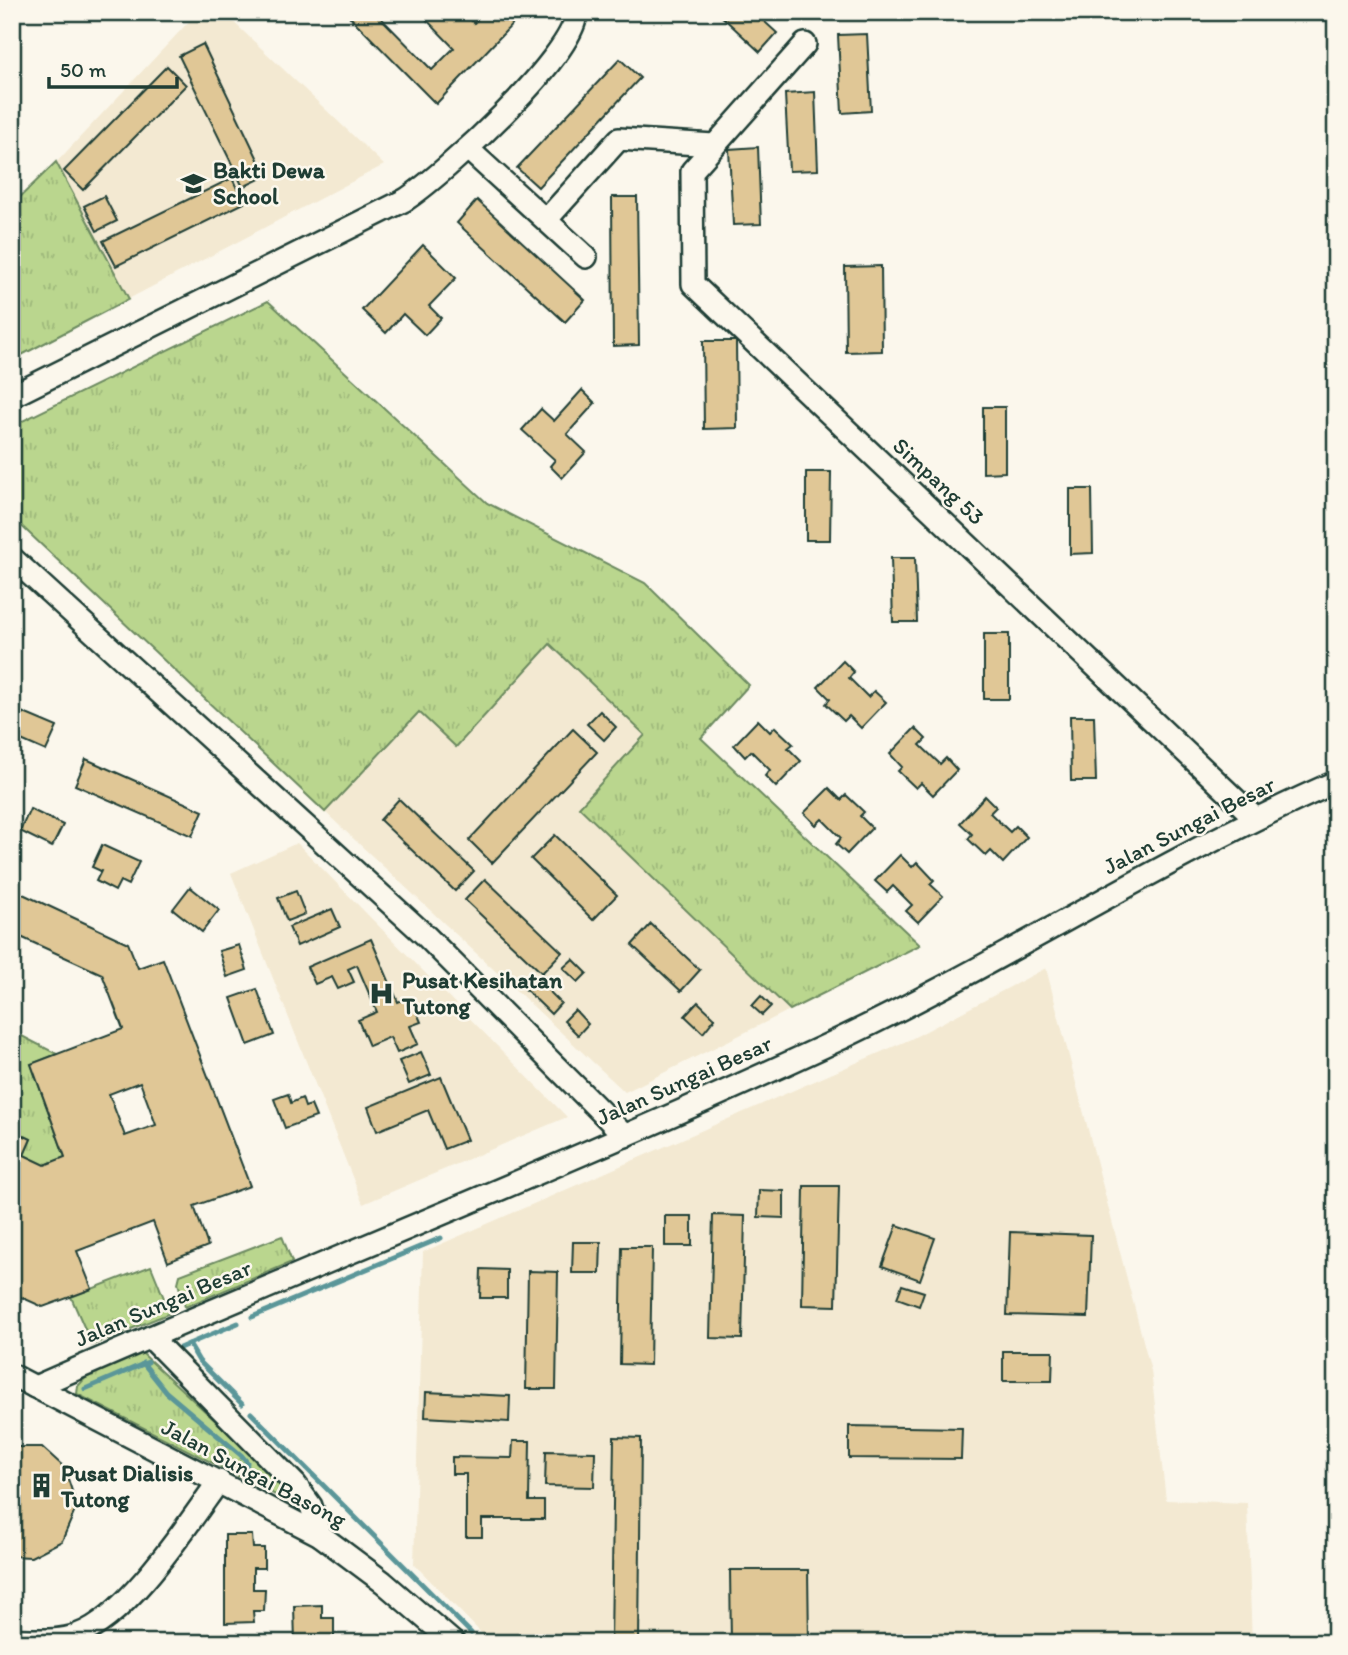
<svg xmlns="http://www.w3.org/2000/svg" width="1348" height="1655" font-family="Itim,sans-serif">
  <style>
    .built { fill: #f3e9d2 }
    .grass { fill: url(#grass-tufts); stroke: #6c8a61; stroke-width: 2 }
    .lines { fill: none; stroke-linecap: round; stroke-linejoin: round }
    .stream { stroke: #5a9699; stroke-width: 5 }
    .building { fill: #e0c796; stroke: #1f3d34; stroke-width: 2; fill-rule: evenodd }
    .minor-casing { stroke: #1f3d34; stroke-width: 26 }
    .minor { stroke: #fbf7ec; stroke-width: 21 }
    .labels { text-anchor: middle; stroke-width: 5; stroke-linejoin: round; paint-order: stroke }
    .poi-label { font-size: 23px; font-weight: bold; fill: #1f3d34; stroke: #fbf7ec; text-anchor: start }
    .street-label { font-size: 23px; fill: #1f3d34; stroke: #fbf7ec }
  </style>
  <defs>
    <pattern id="grass-tufts" width="24" height="20" patternUnits="userSpaceOnUse" patternTransform="scale(1.75)"><rect width="24" height="20" fill="#bad68e"/><path d="M3 7l-1-3M5 7V3M7 7l1-3M15 17l-1-3M17 17v-4M19 17l1-3" fill="none" stroke="#9fb97b"/></pattern>
  </defs>
  <rect width="100%" height="100%" fill="#fbf7ec"/>
  <filter id="ink" filterUnits="userSpaceOnUse"><feTurbulence type="fractalNoise" baseFrequency=".0143" numOctaves="2"/><feDisplacementMap in="SourceGraphic" scale="14" xChannelSelector="R" yChannelSelector="G"/><feConvolveMatrix kernelMatrix="1 2 1 2 8 2 1 2 1" color-interpolation-filters="sRGB"/></filter>
  <g filter="url(#ink)">
    <g class="built">
      <path d="M 198,12 L 223,12 L 384,165 L 12,360 L 12,205 L 19,202 Z"/>
      <path d="M 550,644 L 645,735 L 579,807 L 790,1010 L 625,1092 L 325,812 L 419,712 L 456,747 Z"/>
      <path d="M 297,843 L 567,1117 L 363,1204 L 231,873 Z"/>
      <path d="M 1046,968 L 1151,1371 L 1166,1500 L 1247,1503 L 1252,1643 L 491,1643 L 414,1564 L 423,1252 L 911,1039 Z"/>
    </g>
    <g class="grass">
      <path d="M 56,162 L 129,299 L 12,360 L 12,205 Z"/>
      <path d="M 268,301 L 487,503 L 645,583 L 749,685 L 701,738 L 920,945 L 790,1010 L 579,807 L 645,735 L 550,644 L 456,747 L 419,712 L 325,812 L 12,517 L 12,426 Z"/>
      <path d="M 12,1031 L 57,1054 L 31,1064 L 65,1157 L 45,1165 L 24,1155 L 31,1139 L 12,1130 Z"/>
      <path d="M 282,1236 L 292,1262 L 185,1307 L 178,1283 L 180,1275 Z"/>
      <path d="M 151,1266 L 170,1313 L 92,1345 L 71,1297 Z"/>
      <path d="M 142,1353 L 300,1499 L 303,1509 L 77,1394 L 78,1386 L 90,1373 Z"/>
    </g>
    <g class="lines">
      <g class="stream">
        <path d="M 252,1317 L 441,1238"/>
        <path d="M 189,1344 L 199,1361 L 242,1404"/>
        <path d="M 177,1349 L 238,1323"/>
        <path d="M 143,1363 L 166,1392 L 242,1456 L 247,1462 L 246,1475"/>
        <path d="M 85,1389 L 148,1362"/>
        <path d="M 251,1413 L 471,1633"/>
      </g>
    </g>
    <g class="building">
      <path d="M 345,12 L 375,12 L 432,70 L 454,48 L 419,12 L 463,12 L 474,23 L 484,12 L 524,12 L 436,104 Z"/>
      <path d="M 717,12 L 754,12 L 777,33 L 760,52 Z"/>
      <path d="M 867,34 L 871,111 L 842,113 L 838,35 Z"/>
      <path d="M 203,44 L 266,176 L 243,187 L 179,56 Z"/>
      <path d="M 620,59 L 640,78 L 538,187 L 517,168 Z"/>
      <path d="M 167,66 L 186,85 L 83,190 L 64,171 Z"/>
      <path d="M 815,92 L 818,170 L 789,171 L 785,94 Z"/>
      <path d="M 758,147 L 761,224 L 733,225 L 729,149 Z"/>
      <path d="M 232,178 L 244,203 L 116,266 L 103,241 Z"/>
      <path d="M 104,196 L 117,221 L 97,231 L 84,206 Z"/>
      <path d="M 612,197 L 637,197 L 639,345 L 613,346 Z"/>
      <path d="M 477,200 L 585,300 L 565,322 L 457,223 Z"/>
      <path d="M 423,245 L 456,278 L 429,306 L 441,318 L 425,335 L 403,314 L 386,333 L 362,310 Z"/>
      <path d="M 881,266 L 882,351 L 846,352 L 845,267 Z"/>
      <path d="M 703,341 L 736,341 L 737,428 L 704,429 Z"/>
      <path d="M 582,390 L 595,403 L 567,434 L 586,452 L 562,478 L 550,466 L 555,460 L 522,430 L 541,409 L 554,421 Z"/>
      <path d="M 983,407 L 1005,407 L 1005,472 L 983,473 Z"/>
      <path d="M 806,472 L 831,472 L 830,540 L 806,540 Z"/>
      <path d="M 1070,489 L 1092,489 L 1093,553 L 1070,554 Z"/>
      <path d="M 891,558 L 915,558 L 917,622 L 893,622 Z"/>
      <rect x="984" y="634" width="25" height="65"/>
      <path d="M 843,661 L 854,672 L 849,678 L 868,697 L 874,691 L 886,702 L 861,728 L 849,716 L 844,721 L 826,704 L 830,699 L 818,687 Z"/>
      <path d="M 12,708 L 57,727 L 46,751 L 12,736 Z"/>
      <path d="M 600,711 L 616,727 L 604,740 L 587,724 Z"/>
      <path d="M 1070,716 L 1094,716 L 1096,781 L 1071,781 Z"/>
      <path d="M 758,720 L 770,732 L 775,727 L 793,744 L 788,748 L 801,761 L 776,787 L 765,776 L 770,770 L 751,751 L 745,757 L 734,745 Z"/>
      <path d="M 915,728 L 926,739 L 920,745 L 940,764 L 946,758 L 957,770 L 933,795 L 921,783 L 916,788 L 898,771 L 902,767 L 890,754 Z"/>
      <path d="M 573,729 L 597,752 L 492,863 L 469,840 Z"/>
      <path d="M 86,759 L 203,811 L 192,836 L 75,785 Z"/>
      <path d="M 829,788 L 841,800 L 846,795 L 864,812 L 860,816 L 872,828 L 847,854 L 836,844 L 841,838 L 822,819 L 816,825 L 804,813 Z"/>
      <path d="M 985,796 L 996,807 L 990,813 L 1010,832 L 1016,826 L 1027,837 L 1003,863 L 991,851 L 986,856 L 968,839 L 972,834 L 960,823 Z"/>
      <path d="M 399,799 L 474,871 L 455,891 L 380,820 Z"/>
      <path d="M 30,809 L 63,825 L 52,847 L 20,831 Z"/>
      <path d="M 555,835 L 617,895 L 593,920 L 531,859 Z"/>
      <path d="M 102,845 L 139,862 L 128,885 L 120,881 L 115,891 L 96,881 L 101,871 L 92,867 Z"/>
      <path d="M 900,855 L 912,867 L 917,862 L 934,880 L 930,884 L 943,896 L 918,922 L 906,911 L 912,905 L 893,886 L 887,892 L 875,881 Z"/>
      <path d="M 485,879 L 562,952 L 542,973 L 465,900 Z"/>
      <path d="M 190,887 L 219,910 L 202,932 L 173,909 Z"/>
      <path d="M 12,889 L 128,943 L 138,968 L 163,959 L 250,1186 L 194,1206 L 208,1246 L 168,1262 L 153,1222 L 77,1251 L 92,1289 L 43,1307 L 12,1293 L 12,1260 L 17,1250 L 12,1248 L 12,1130 L 31,1139 L 24,1155 L 45,1165 L 65,1157 L 31,1064 L 123,1029 L 102,974 L 12,933 ZM 140,1082 L 156,1125 L 125,1136 L 109,1094 Z"/>
      <path d="M 296,891 L 305,914 L 287,921 L 278,898 Z"/>
      <path d="M 332,909 L 340,927 L 297,946 L 289,927 Z"/>
      <path d="M 651,924 L 700,970 L 681,991 L 632,945 Z"/>
      <path d="M 371,939 L 398,1002 L 410,997 L 421,1022 L 410,1026 L 418,1044 L 397,1053 L 390,1037 L 369,1046 L 358,1020 L 377,1012 L 357,965 L 348,969 L 354,982 L 338,989 L 332,977 L 315,984 L 307,967 Z"/>
      <path d="M 239,945 L 247,970 L 227,977 L 219,951 Z"/>
      <path d="M 573,959 L 587,973 L 578,982 L 563,968 Z"/>
      <path d="M 531,973 L 561,1003 L 551,1014 L 520,984 Z"/>
      <path d="M 257,989 L 274,1035 L 248,1045 L 231,998 Z"/>
      <path d="M 761,996 L 771,1006 L 762,1015 L 752,1006 Z"/>
      <path d="M 698,1002 L 715,1018 L 703,1033 L 685,1016 Z"/>
      <path d="M 575,1010 L 588,1024 L 578,1035 L 564,1021 Z"/>
      <path d="M 421,1052 L 431,1075 L 409,1084 L 399,1061 Z"/>
      <path d="M 441,1077 L 467,1140 L 444,1149 L 428,1110 L 377,1131 L 368,1107 Z"/>
      <path d="M 288,1094 L 291,1103 L 302,1098 L 305,1107 L 311,1105 L 316,1117 L 285,1128 L 274,1099 Z"/>
      <path d="M 804,1186 L 839,1186 L 836,1306 L 802,1305 Z"/>
      <path d="M 759,1190 L 784,1191 L 784,1218 L 758,1217 Z"/>
      <path d="M 713,1215 L 745,1216 L 742,1339 L 710,1338 Z"/>
      <rect x="665" y="1216" width="27" height="30"/>
      <path d="M 897,1225 L 935,1238 L 920,1280 L 882,1266 Z"/>
      <path d="M 1010,1232 L 1091,1235 L 1088,1317 L 1007,1315 Z"/>
      <path d="M 573,1242 L 601,1242 L 600,1273 L 572,1273 Z"/>
      <path d="M 622,1247 L 652,1247 L 650,1365 L 620,1364 Z"/>
      <path d="M 481,1269 L 507,1270 L 507,1298 L 480,1298 Z"/>
      <path d="M 528,1271 L 558,1272 L 556,1389 L 526,1389 Z"/>
      <path d="M 902,1285 L 924,1292 L 919,1306 L 897,1298 Z"/>
      <path d="M 1003,1351 L 1053,1351 L 1052,1381 L 1003,1381 Z"/>
      <path d="M 426,1392 L 510,1396 L 509,1422 L 425,1417 Z"/>
      <path d="M 849,1426 L 962,1428 L 961,1459 L 849,1458 Z"/>
      <path d="M 614,1437 L 641,1438 L 639,1643 L 611,1643 Z"/>
      <path d="M 513,1441 L 530,1441 L 529,1501 L 544,1501 L 544,1519 L 482,1519 L 482,1537 L 466,1537 L 466,1474 L 452,1474 L 452,1457 L 512,1458 Z"/>
      <path d="M 12,1447 L 42,1447 L 64,1467 L 77,1506 L 62,1541 L 31,1557 L 12,1556 Z"/>
      <path d="M 546,1451 L 595,1452 L 594,1487 L 545,1486 Z"/>
      <path d="M 225,1535 L 252,1535 L 253,1548 L 264,1548 L 264,1568 L 253,1568 L 253,1589 L 265,1589 L 264,1611 L 253,1611 L 254,1622 L 225,1623 Z"/>
      <path d="M 730,1570 L 808,1570 L 809,1643 L 731,1643 Z"/>
      <path d="M 322,1605 L 322,1618 L 334,1618 L 334,1639 L 323,1639 L 323,1643 L 295,1643 L 294,1606 Z"/>
    </g>
    <g class="lines">
      <defs>
        <g id="minor">
          <path d="M 805,44 L 692,171 L 693,284 L 1255,818"/>
          <path d="M 468,149 L 586,257"/>
          <path d="M 547,219 L 619,139 L 714,145"/>
          <path d="M 12,396 L 405,200 C 442,176 578,53 576,12"/>
          <path d="M 12,558 L 426,936 L 625,1136"/>
          <path d="M 150,1337 L 295,1484 L 311,1506 L 320,1535"/>
          <path d="M 12,1375 L 320,1535 L 383,1582 L 454,1643"/>
          <path d="M 35,1387 C 297,1272 564,1167 823,1047 C 998,966 1159,859 1336,782"/>
          <path d="M 12,1640 C 34,1639 56,1643 77,1635 C 128,1617 187,1525 219,1481"/>
        </g>
      </defs>
      <use href="#minor" class="minor-casing"/>
      <use href="#minor" class="minor"/>
    </g>
  </g>
  <defs>
    <symbol id="school-bare" viewBox="-9 -9 18 18"><path d="M0-5L7-2L0 1L-7-2ZM-4 1L0 2.5L4 1V4Q0 6-4 4Z" fill="#1f3d34" stroke="#fbf7ec" stroke-width="2.5" paint-order="stroke"/></symbol>
    <symbol id="hospital-bare" viewBox="-9 -9 18 18"><path d="M-5-5h3v3.5h4V-5h3V5h-3V1.5h-4V5h-3Z" fill="#1f3d34" stroke="#fbf7ec" stroke-width="2.5" paint-order="stroke"/></symbol>
    <symbol id="building-bare" viewBox="-9 -9 18 18"><path d="M-4-6H4V6H1V3H-1V6H-4ZM-2.5-4.3h1.7v1.8h-1.7ZM.8-4.3h1.7v1.8H.8ZM-2.5-1h1.7V.8h-1.7ZM.8-1h1.7V.8H.8Z" fill="#1f3d34" stroke="#fbf7ec" stroke-width="2.5" paint-order="stroke"/></symbol>
  </defs>
  <g fill-rule="evenodd">
    <use href="#school-bare" x="176" y="166" width="35" height="35"/>
    <use href="#hospital-bare" x="364" y="976" width="35" height="35"/>
    <use href="#building-bare" x="24" y="1468" width="35" height="35"/>
  </g>
  <g class="labels">
    <g class="poi-label">
      <text x="213" y="178">Bakti Dewa<tspan x="213" dy="26">School</tspan></text>
      <text x="402" y="988">Pusat Kesihatan<tspan x="402" dy="26">Tutong</tspan></text>
      <text x="61" y="1481">Pusat Dialisis<tspan x="61" dy="26">Tutong</tspan></text>
    </g>
    <g class="street-label">
      <text transform="translate(939 481) rotate(43)" y="8">Simpang 53</text>
      <text transform="translate(1189 825) rotate(-27)" y="8">Jalan Sungai Besar</text>
      <text transform="translate(684 1080) rotate(-24)" y="8">Jalan Sungai Besar</text>
      <text transform="translate(163 1303) rotate(-23)" y="8">Jalan Sungai Besar</text>
      <text transform="translate(254 1473) rotate(28)" y="8">Jalan Sungai Basong</text>
    </g>
  </g>
  <rect width="1348" height="1655" fill="none" stroke="#fbf7ec" stroke-width="42"/>
  <rect x="21" y="21" width="1306" height="1613" fill="none" stroke="#1f3d34" stroke-width="2.5" filter="url(#ink)"/>
  <path d="M49 77v10h128v-10" fill="none" stroke="#1f3d34" stroke-width="3.5"/>
  <text x="60" y="77" font-size="21" fill="#1f3d34" stroke="#fbf7ec" stroke-width="5" paint-order="stroke">50 m</text>
</svg>
